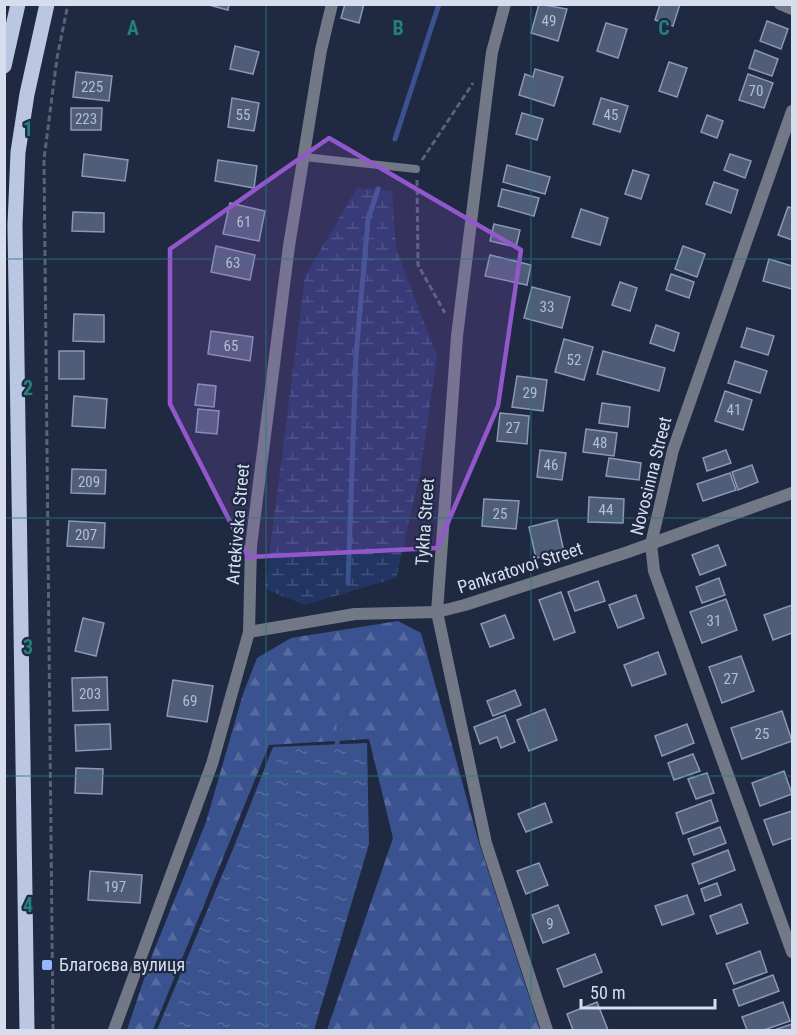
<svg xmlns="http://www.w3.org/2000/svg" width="797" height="1035" font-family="'Roboto Condensed',sans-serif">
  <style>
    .forest { fill: url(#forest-firs) }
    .wetland { fill: url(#wetland-marsh) }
    .water { fill: url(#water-ripples) }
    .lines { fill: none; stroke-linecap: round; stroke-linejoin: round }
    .stream { stroke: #3a538f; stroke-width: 5 }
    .building { fill: #505d79; stroke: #8a98b6; stroke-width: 1.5 }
    .path { stroke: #596279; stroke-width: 3; stroke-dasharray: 6 3; stroke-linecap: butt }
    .lane { stroke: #727885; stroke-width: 8 }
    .street { stroke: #727885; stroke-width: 12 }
    .primary { stroke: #bac6e2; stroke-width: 15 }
    .marked { fill: #9258cb; fill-opacity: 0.2; stroke: #9258cb; stroke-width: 4.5; stroke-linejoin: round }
    .grid { fill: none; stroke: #23807b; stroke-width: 1.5; stroke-opacity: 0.55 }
    .poi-dot { fill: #97b6fd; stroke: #1f2942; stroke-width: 2 }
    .labels { text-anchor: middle; stroke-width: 4.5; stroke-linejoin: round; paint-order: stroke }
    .number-label { font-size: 15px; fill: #b4bed1 }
    .street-label { font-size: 18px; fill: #d6deee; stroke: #1f2942 }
    .poi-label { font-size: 18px; fill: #d6deee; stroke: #1f2942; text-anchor: start }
    .grid-label { font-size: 20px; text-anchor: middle; font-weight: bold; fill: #23807b; stroke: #1f2942; stroke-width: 4.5; stroke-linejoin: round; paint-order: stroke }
  </style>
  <defs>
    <pattern id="forest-firs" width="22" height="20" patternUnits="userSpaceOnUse" patternTransform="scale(1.5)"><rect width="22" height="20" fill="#3a528f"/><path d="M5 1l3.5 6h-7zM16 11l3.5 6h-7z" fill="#566a9f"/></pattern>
    <pattern id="wetland-marsh" width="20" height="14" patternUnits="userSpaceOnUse" patternTransform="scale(1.5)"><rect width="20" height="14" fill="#223462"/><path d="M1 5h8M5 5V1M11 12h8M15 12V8" fill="none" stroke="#415179"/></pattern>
    <pattern id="water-ripples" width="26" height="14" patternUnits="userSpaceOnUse" patternTransform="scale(1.5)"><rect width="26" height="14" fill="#3a538f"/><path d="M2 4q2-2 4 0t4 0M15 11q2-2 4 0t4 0" fill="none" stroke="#566b9f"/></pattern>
  </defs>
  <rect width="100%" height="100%" fill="#1f2942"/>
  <path class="forest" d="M 398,621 L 421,633 L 479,843 L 540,1030 L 327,1030 L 393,838 L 369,739 L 269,745 L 153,1030 L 127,1030 L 151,958 L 206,822 L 243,694 L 257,658 L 291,638 Z"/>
  <path class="wetland" d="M 357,188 L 392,191 L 396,249 L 437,356 L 420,474 L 396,578 L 305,605 L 265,589 L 305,276 Z"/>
  <path class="water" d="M 367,743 L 369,844 L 314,1030 L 157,1030 L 233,849 L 273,747 Z"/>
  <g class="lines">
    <g class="stream">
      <path d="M 395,139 L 439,4"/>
      <path d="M 348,583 L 356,356 L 368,220 L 378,189"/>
      <path d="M 337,744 L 346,666"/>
    </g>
  </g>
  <g class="building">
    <path d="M 205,4 L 229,4 L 228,10 Z"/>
    <path d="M 345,4 L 364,4 L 359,23 L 341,18 Z"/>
    <path d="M 539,4 L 567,9 L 558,41 L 531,33 Z"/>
    <path d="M 660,4 L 680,4 L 673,26 L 655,20 Z"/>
    <path d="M 767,21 L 788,29 L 781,49 L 760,41 Z"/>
    <path d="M 606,23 L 627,29 L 618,58 L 597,51 Z"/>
    <path d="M 235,46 L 259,52 L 253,74 L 230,69 Z"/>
    <path d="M 755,50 L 778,59 L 772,76 L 749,68 Z"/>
    <path d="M 669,62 L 687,68 L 677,97 L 659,91 Z"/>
    <path d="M 535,69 L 563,77 L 554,106 L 519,95 L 525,74 L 533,77 Z"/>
    <path d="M 76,72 L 112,76 L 109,101 L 73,97 Z"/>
    <path d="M 748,74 L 773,83 L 764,108 L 739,100 Z"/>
    <path d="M 232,98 L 259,103 L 254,131 L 228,127 Z"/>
    <path d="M 601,98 L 628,106 L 620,132 L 593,124 Z"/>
    <path d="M 71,108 L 102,108 L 101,130 L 71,130 Z"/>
    <path d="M 522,113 L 543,119 L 537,140 L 516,134 Z"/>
    <path d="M 707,115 L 723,121 L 717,138 L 701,132 Z"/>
    <path d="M 84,154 L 128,160 L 125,181 L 82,176 Z"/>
    <path d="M 730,154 L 751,161 L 745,178 L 724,170 Z"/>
    <path d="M 218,160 L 257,166 L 254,188 L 215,181 Z"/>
    <path d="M 507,165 L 550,177 L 545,194 L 503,182 Z"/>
    <path d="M 633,170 L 649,175 L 641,199 L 625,194 Z"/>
    <path d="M 714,182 L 738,190 L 731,213 L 706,204 Z"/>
    <path d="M 502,189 L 539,198 L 534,216 L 498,206 Z"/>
    <path d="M 230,203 L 265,211 L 259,241 L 223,234 Z"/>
    <path d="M 788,207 L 792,208 L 792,240 L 778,235 Z"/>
    <path d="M 581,209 L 608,218 L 600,245 L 572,237 Z"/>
    <path d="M 73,212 L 104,213 L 104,232 L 72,231 Z"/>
    <path d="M 494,224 L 520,230 L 516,247 L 490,241 Z"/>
    <path d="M 216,246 L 255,255 L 250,280 L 211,272 Z"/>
    <path d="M 683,246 L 705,254 L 697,277 L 675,269 Z"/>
    <path d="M 490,255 L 531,265 L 527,285 L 485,276 Z"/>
    <path d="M 769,259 L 792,266 L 792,289 L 763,281 Z"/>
    <path d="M 671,274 L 694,282 L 689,298 L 666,290 Z"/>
    <path d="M 620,282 L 637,288 L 630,311 L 612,305 Z"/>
    <path d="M 532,287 L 570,297 L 562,328 L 524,318 Z"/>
    <path d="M 74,314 L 104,315 L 104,342 L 73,341 Z"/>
    <path d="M 656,325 L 679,333 L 674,351 L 650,343 Z"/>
    <path d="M 747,328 L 774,336 L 768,355 L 741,347 Z"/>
    <path d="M 211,331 L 253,337 L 250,361 L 208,354 Z"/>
    <path d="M 564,339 L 593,347 L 584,380 L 555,372 Z"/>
    <rect x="59" y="351" width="25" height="28"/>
    <path d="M 603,351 L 665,368 L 659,391 L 597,374 Z"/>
    <path d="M 735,361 L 767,371 L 760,393 L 728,383 Z"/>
    <path d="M 517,376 L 547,380 L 543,411 L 512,407 Z"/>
    <path d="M 198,384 L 216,386 L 214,407 L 195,405 Z"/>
    <path d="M 725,391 L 752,400 L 743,430 L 715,421 Z"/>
    <path d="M 74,396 L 107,399 L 105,428 L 72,426 Z"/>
    <path d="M 602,403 L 630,407 L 628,427 L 599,423 Z"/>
    <path d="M 198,409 L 219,411 L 217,434 L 196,432 Z"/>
    <path d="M 500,413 L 529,416 L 527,444 L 497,441 Z"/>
    <path d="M 586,429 L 617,433 L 614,456 L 583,452 Z"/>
    <path d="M 540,450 L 566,453 L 562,480 L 537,477 Z"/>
    <path d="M 726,450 L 731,463 L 707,471 L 703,458 Z"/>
    <path d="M 609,458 L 641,463 L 639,480 L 606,476 Z"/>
    <path d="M 752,465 L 758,482 L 738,490 L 732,472 Z"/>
    <path d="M 72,469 L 106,470 L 105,494 L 71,493 Z"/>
    <path d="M 730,473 L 736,490 L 703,501 L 697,484 Z"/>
    <path d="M 589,497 L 624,499 L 623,523 L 588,522 Z"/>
    <path d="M 484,499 L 519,501 L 516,529 L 482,526 Z"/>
    <path d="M 557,520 L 564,552 L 536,558 L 529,527 Z"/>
    <path d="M 69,521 L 105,523 L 104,548 L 67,546 Z"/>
    <path d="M 718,545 L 726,565 L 700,575 L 692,555 Z"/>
    <path d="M 719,578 L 725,595 L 702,603 L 696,587 Z"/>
    <path d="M 598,581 L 605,601 L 575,611 L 568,592 Z"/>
    <path d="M 561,592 L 575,632 L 554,640 L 539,600 Z"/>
    <path d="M 636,595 L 644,618 L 618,628 L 609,605 Z"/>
    <path d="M 726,599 L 737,630 L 702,643 L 690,612 Z"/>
    <path d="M 792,605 L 792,633 L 773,640 L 764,615 Z"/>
    <path d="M 505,615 L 514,638 L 490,647 L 481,624 Z"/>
    <path d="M 83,618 L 104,623 L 96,656 L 75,651 Z"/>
    <path d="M 658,652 L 666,674 L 632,686 L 624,665 Z"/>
    <path d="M 741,656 L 754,691 L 722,703 L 709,667 Z"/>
    <path d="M 107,677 L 108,710 L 73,711 L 72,678 Z"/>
    <path d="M 173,680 L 213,686 L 207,722 L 167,716 Z"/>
    <path d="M 515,690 L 521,705 L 493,716 L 487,701 Z"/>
    <path d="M 545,709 L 557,740 L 529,751 L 517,720 Z"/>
    <path d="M 782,711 L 792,741 L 742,759 L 731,728 Z"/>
    <path d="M 505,715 L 515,742 L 501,748 L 497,737 L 480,744 L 474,727 Z"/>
    <path d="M 110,724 L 111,749 L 76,751 L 75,725 Z"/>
    <path d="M 687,724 L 694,743 L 662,756 L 655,736 Z"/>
    <path d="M 693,754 L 700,771 L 674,780 L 668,763 Z"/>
    <path d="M 76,768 L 103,769 L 102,794 L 75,793 Z"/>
    <path d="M 784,771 L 792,794 L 760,806 L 752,783 Z"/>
    <path d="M 707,773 L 714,793 L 696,799 L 688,779 Z"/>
    <path d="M 711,800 L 718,821 L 683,834 L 676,813 Z"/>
    <path d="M 545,803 L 552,822 L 526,832 L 518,814 Z"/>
    <path d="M 792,811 L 792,838 L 773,845 L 764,820 Z"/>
    <path d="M 720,827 L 726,843 L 694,855 L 688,839 Z"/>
    <path d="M 728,850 L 735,870 L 699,884 L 692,864 Z"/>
    <path d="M 539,863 L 548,885 L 526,894 L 517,871 Z"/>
    <path d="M 90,871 L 142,875 L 140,903 L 88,900 Z"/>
    <path d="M 717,883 L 721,895 L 705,901 L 701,889 Z"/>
    <path d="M 687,895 L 694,914 L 662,925 L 655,906 Z"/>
    <path d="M 741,904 L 748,923 L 717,934 L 710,916 Z"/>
    <path d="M 558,905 L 569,933 L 543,943 L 532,915 Z"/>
    <path d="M 760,951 L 767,972 L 734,984 L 726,964 Z"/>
    <path d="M 595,954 L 602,972 L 564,987 L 557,969 Z"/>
    <path d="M 773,975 L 779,991 L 739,1006 L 733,990 Z"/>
    <path d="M 597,1002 L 608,1030 L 573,1030 L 567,1014 Z"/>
    <path d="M 783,1002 L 790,1021 L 764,1030 L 747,1030 L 742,1017 Z"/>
    <path d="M 792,1024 L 792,1030 L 774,1030 Z"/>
  </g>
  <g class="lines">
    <g class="path">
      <path d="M 422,160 L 473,83"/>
      <path d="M 417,180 L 418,265 L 445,313"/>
      <path d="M 53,1030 L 44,159 L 57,58 L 68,4"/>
    </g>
    <path class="lane" d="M 304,157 L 416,169"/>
    <g class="street">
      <path d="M 505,4 L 492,52 L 457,336 L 437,612 L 486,843 L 547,1030"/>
      <path d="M 780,4 L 792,9"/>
      <path d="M 792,111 L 673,450 L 651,544 L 654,571 L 792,952"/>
      <path d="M 249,632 L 355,614 L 437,612 L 465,605 L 628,552 L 792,493"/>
      <path d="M 114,1030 L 212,764 L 249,632 L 251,546 L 289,246 L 321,50 L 332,4"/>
    </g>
    <g class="primary">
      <path d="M 4,66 L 18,4"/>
      <path d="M 27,1030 L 15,225 L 18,152 L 27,94 L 47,4"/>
    </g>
  </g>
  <path class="marked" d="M 329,138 L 521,250 L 498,406 L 437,548 L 248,557 L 170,404 L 170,249 Z"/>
  <path class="grid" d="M 266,4 L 266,1030M 531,4 L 531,1030M 4,259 L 792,259M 4,518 L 792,518M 4,776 L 792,776"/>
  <rect class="poi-dot" x="41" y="959" width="12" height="12" rx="3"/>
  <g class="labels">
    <g class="number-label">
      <text x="549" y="26">49</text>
      <text x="92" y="92">225</text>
      <text x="756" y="96">70</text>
      <text x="243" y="120">55</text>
      <text x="611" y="120">45</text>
      <text x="86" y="124">223</text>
      <text x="244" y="227">61</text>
      <text x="233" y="268">63</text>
      <text x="547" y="312">33</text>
      <text x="231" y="351">65</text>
      <text x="574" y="365">52</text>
      <text x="530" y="398">29</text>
      <text x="734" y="415">41</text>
      <text x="513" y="433">27</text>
      <text x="600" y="448">48</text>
      <text x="551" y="470">46</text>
      <text x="89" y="487">209</text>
      <text x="606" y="515">44</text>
      <text x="500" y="519">25</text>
      <text x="86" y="540">207</text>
      <text x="714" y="626">31</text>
      <text x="731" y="684">27</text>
      <text x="90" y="699">203</text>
      <text x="190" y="706">69</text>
      <text x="762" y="739">25</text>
      <text x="115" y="892">197</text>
      <text x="550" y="929">9</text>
    </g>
    <g class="street-label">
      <text transform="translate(651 476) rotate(-76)" y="6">Novosinna Street</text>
      <text transform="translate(425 522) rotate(-86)" y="6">Tykha Street</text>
      <text transform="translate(238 524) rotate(-85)" y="6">Artekivska Street</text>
      <text transform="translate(520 568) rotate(-18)" y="6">Pankratovoi Street</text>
    </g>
    <g class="poi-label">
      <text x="59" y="971">Благоєва вулиця</text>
    </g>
  </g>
  <g class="grid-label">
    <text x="133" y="35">A</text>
    <text x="398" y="35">B</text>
    <text x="664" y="35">C</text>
    <text x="28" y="136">1</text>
    <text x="28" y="395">2</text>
    <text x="28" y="654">3</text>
    <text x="28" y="912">4</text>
  </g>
  <rect width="797" height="1035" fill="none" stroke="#d6deee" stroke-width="12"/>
  <path d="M581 999v9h134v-9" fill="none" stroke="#d6deee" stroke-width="3"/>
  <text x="590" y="999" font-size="18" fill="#d6deee" stroke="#1f2942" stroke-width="4.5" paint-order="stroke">50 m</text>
</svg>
